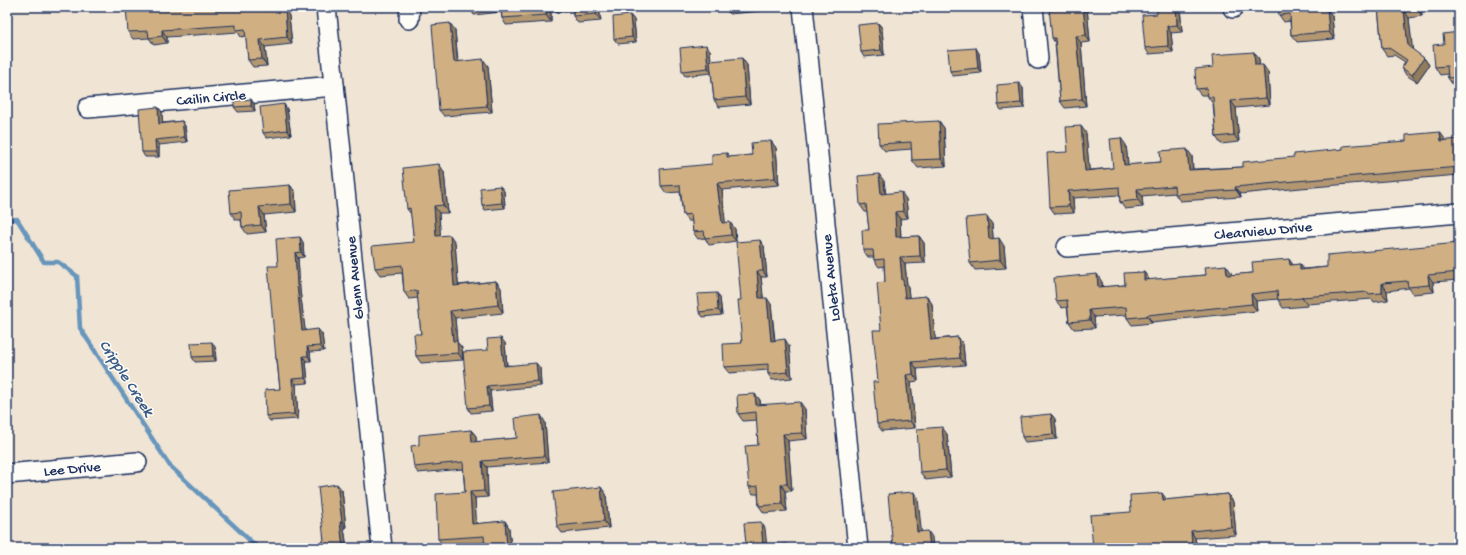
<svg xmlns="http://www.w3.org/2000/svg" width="1466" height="555" font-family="'Gochi Hand',sans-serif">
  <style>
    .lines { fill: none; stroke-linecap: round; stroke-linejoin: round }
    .stream { stroke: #6795bc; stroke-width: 4.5 }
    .minor-casing { stroke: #1b2f5e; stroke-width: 22 }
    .minor { stroke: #fdfcf7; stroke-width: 19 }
    .wall { fill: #b39771; stroke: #1b2f5e }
    .shaded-wall { fill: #927b5c; stroke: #1b2f5e }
    .building { fill: #d0b083; stroke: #1b2f5e }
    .labels { text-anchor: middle; stroke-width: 3; stroke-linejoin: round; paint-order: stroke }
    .street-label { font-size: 15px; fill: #1b2f5e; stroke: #fdfcf7 }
    .water-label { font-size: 16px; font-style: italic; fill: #3a5a85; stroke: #fdfcf7 }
  </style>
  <rect width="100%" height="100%" fill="#f0e5d4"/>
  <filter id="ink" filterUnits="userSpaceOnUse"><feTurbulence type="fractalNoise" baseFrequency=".025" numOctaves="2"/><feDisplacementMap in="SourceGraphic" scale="8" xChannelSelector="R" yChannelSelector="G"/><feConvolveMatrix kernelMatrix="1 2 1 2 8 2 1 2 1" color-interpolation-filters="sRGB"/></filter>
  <g filter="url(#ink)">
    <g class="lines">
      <path class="stream" d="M 7,220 L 17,219 L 44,262 L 58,262 L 77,276 L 80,328 L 170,466 L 258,548"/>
      <defs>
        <g id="minor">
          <path d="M 326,7 L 382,548"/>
          <path d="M 803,7 L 858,548"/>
          <path d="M 1033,7 L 1038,59"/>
          <path d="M 1233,7 L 1233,8"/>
          <path d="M 409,19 L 410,7"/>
          <path d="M 88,108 L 334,86"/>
          <path d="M 1067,247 L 1459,213"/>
          <path d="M 7,474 L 137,462"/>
        </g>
      </defs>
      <use href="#minor" class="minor-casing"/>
      <use href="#minor" class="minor"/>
    </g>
    <g class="wall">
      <path d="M 129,7 L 271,7 L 273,10 L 285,9 L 289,16 L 292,44 L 265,47 L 267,66 L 253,67 L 248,60 L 246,36 L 241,37 L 238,32 L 167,37 L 167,43 L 154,45 L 149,38 L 133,39 L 128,32 Z"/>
      <path d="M 469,7 L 599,7 L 601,21 L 578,23 L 573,16 L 573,10 L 551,12 L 551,22 L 506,25 L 502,18 L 501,12 L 474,15 Z"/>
      <path d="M 725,7 L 761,7 L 762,11 L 729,14 Z"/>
      <path d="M 1087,7 L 1090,42 L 1081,43 L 1086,106 L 1065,108 L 1060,101 L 1055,43 L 1052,38 Z"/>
      <path d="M 1180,7 L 1182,32 L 1171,33 L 1173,52 L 1149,54 L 1145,48 L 1157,14 Z"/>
      <path d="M 1378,7 L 1421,7 L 1422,16 L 1409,18 L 1412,50 L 1424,58 L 1429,65 L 1417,82 L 1406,75 L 1402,68 L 1405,62 L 1394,55 L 1387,56 L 1382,49 Z"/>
      <path d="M 1321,9 L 1327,9 L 1332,16 L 1334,39 L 1297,42 L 1291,35 L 1290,21 L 1284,22 L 1279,15 Z"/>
      <path d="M 630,15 L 634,20 L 636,42 L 618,44 L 614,39 Z"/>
      <path d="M 878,23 L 882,28 L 884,55 L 864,57 L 861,52 Z"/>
      <path d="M 455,30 L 458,61 L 488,66 L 492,112 L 444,116 L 439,110 Z"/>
      <path d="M 1459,32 L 1459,84 L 1453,85 L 1448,78 L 1447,74 L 1440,75 L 1435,67 L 1444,44 Z"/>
      <path d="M 710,50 L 711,61 L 747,65 L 750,104 L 719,107 L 714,100 L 711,73 L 685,76 L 682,71 Z"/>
      <path d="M 1254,52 L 1259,59 L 1259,65 L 1268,72 L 1270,105 L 1236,108 L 1239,142 L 1221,144 L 1216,137 L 1213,104 L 1208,97 L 1208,95 L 1201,95 L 1196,89 L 1213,67 Z"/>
      <path d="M 979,53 L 981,73 L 953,76 L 950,71 Z"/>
      <path d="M 1023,88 L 1024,108 L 1001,110 L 998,105 Z"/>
      <path d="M 251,99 L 254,104 L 255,111 L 238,112 L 234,107 Z"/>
      <path d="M 158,107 L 162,112 L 162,123 L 182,121 L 185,126 L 187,142 L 159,145 L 159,157 L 145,157 L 142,152 Z"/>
      <path d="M 287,109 L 291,135 L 267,138 L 263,133 Z"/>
      <path d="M 939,121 L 944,128 L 946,166 L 918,168 L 912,160 L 912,149 L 885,151 L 879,144 Z"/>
      <path d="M 1086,133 L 1089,170 L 1113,168 L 1126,145 L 1128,165 L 1161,162 L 1192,156 L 1193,169 L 1243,167 L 1343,149 L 1445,139 L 1445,141 L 1459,139 L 1459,175 L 1301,188 L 1240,194 L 1241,197 L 1180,201 L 1175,194 L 1175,193 L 1142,196 L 1143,207 L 1125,209 L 1120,202 L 1119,195 L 1073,198 L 1074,213 L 1055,214 L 1050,207 L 1068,152 Z"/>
      <path d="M 771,141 L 776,148 L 779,185 L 722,190 L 725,223 L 735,229 L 736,241 L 709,245 L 705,238 L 698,239 L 693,232 L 692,221 L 688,221 L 683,215 L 680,192 L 666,193 L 661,186 L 712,164 L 727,153 L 730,157 L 752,155 Z"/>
      <path d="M 439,164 L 444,172 L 448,213 L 439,213 L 440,235 L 455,242 L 458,285 L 496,281 L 501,288 L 503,313 L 455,318 L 457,342 L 462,348 L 463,360 L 421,363 L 416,356 L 421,334 L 418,298 L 409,299 L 404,292 L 402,273 L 380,275 L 375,268 L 414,242 L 411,214 L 407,209 Z"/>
      <path d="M 884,181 L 886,194 L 906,199 L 908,218 L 900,219 L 901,237 L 919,236 L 924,243 L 925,263 L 905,264 L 907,285 L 908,287 L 909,298 L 927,296 L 932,304 L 935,339 L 958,337 L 963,344 L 965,365 L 917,369 L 918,381 L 911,382 L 915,428 L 882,431 L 877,424 L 878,382 L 881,330 L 885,282 L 884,266 L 879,267 L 874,260 L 874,257 L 868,257 L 863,250 L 869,230 L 867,212 L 865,212 L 860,205 Z"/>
      <path d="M 290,185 L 295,192 L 296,212 L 264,215 L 266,232 L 247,234 L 242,227 L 241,220 L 236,220 L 231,213 Z"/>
      <path d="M 500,186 L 504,191 L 505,208 L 485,210 L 482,205 Z"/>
      <path d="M 992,224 L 993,239 L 1004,246 L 1006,268 L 975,270 L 970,263 Z"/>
      <path d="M 303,242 L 304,257 L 298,258 L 300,290 L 305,331 L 322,334 L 324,351 L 310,352 L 311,361 L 306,361 L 308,383 L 296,384 L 298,419 L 270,421 L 266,416 L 280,389 L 277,361 L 276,359 L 278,266 Z"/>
      <path d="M 1459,243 L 1459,280 L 1433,282 L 1434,292 L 1413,294 L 1409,288 L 1387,291 L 1388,300 L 1374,302 L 1372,299 L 1307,304 L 1308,306 L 1283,308 L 1278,300 L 1278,299 L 1256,301 L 1257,311 L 1152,322 L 1152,323 L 1132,325 L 1127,318 L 1127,315 L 1094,317 L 1095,328 L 1074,329 L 1069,322 L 1067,307 L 1062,308 L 1056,301 L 1102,282 L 1103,287 L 1125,285 L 1144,272 L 1149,280 L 1206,275 L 1231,272 L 1231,275 L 1253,273 L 1293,265 L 1300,264 L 1303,269 L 1327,267 Z"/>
      <path d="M 764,246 L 767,277 L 761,277 L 763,298 L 771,304 L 775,340 L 789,346 L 792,378 L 772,380 L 768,374 L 768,370 L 729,373 L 724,367 L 742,343 L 741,300 Z"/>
      <path d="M 720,298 L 722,315 L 703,317 L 699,312 Z"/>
      <path d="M 505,343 L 507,365 L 540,368 L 541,386 L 490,391 L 492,411 L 471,413 L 468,408 L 488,350 Z"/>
      <path d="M 215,347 L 216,361 L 195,362 L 192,357 Z"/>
      <path d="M 755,394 L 760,400 L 761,405 L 805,409 L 807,439 L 788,441 L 792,491 L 785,491 L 787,511 L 764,513 L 759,506 L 758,494 L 753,494 L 749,487 L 758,445 L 757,420 L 743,421 L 738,414 Z"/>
      <path d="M 1051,414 L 1055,419 L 1057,439 L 1025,442 L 1022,437 Z"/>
      <path d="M 545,422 L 548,462 L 487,467 L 488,497 L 475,498 L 476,524 L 505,521 L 509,528 L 511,548 L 485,548 L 484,543 L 443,545 L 438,539 L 465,492 L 463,469 L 418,473 L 414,467 L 419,445 L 471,430 L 476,436 L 476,442 L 517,438 Z"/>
      <path d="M 947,434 L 951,477 L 926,480 L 920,472 Z"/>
      <path d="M 342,490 L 346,528 L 344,528 L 347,548 L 323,548 L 324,541 Z"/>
      <path d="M 606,494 L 609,528 L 562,533 L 557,526 Z"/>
      <path d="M 1228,494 L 1233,502 L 1236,535 L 1195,538 L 1197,548 L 1093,548 L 1131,512 L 1167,500 Z"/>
    </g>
    <g class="shaded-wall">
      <path d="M 268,7 L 271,7 L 275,12 L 275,18 Z"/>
      <path d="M 546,7 L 547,7 L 551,12 L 551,22 L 546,15 Z"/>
      <path d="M 595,7 L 599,7 L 601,21 L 596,14 Z"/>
      <path d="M 759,7 L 761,7 L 762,11 Z"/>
      <path d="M 1083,7 L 1087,7 L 1090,42 L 1086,35 Z"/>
      <path d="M 1176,7 L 1180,7 L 1182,32 L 1177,25 Z"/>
      <path d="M 1317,7 L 1321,7 L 1322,17 L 1317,9 Z"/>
      <path d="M 1417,7 L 1421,7 L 1422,16 L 1417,9 Z"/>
      <path d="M 285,9 L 289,16 L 292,44 L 287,37 Z"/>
      <path d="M 1327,9 L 1332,16 L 1334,39 L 1329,32 Z"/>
      <path d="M 1404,10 L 1409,18 L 1413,53 L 1408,46 Z"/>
      <path d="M 630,15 L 634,20 L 636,42 L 632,37 Z"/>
      <path d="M 450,23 L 455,30 L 458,68 L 454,62 Z"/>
      <path d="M 878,23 L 882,28 L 884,55 L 881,50 Z"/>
      <path d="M 1167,26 L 1171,33 L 1173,52 L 1168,46 Z"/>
      <path d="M 162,30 L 167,37 L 167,43 L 162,36 Z"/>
      <path d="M 1076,36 L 1081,43 L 1086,106 L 1082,99 Z"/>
      <path d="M 260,40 L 265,47 L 267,66 L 262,59 Z"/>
      <path d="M 706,45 L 710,50 L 712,73 L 708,68 Z"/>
      <path d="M 976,48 L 979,53 L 981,73 L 978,68 Z"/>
      <path d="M 1254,52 L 1259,59 L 1260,72 L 1255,65 Z"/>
      <path d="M 742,58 L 747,65 L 750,104 L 745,97 Z"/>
      <path d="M 1424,58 L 1429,65 L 1417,82 L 1412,75 Z"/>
      <path d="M 483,59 L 488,66 L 492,112 L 487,106 Z"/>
      <path d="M 1263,65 L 1268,72 L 1270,105 L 1266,98 Z"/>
      <path d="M 1019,83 L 1023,88 L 1024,108 L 1021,103 Z"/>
      <path d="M 251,99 L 254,104 L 255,111 L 251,106 Z"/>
      <path d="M 1231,101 L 1236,108 L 1239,142 L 1234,135 Z"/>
      <path d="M 284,104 L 287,109 L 291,135 L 287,130 Z"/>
      <path d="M 158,107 L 162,112 L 163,129 L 159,124 Z"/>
      <path d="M 182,121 L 185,126 L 187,142 L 184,137 Z"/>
      <path d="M 939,121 L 944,128 L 946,166 L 941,159 Z"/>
      <path d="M 1081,126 L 1086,133 L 1090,178 L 1085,171 Z"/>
      <path d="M 1440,132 L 1445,139 L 1446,148 L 1441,141 Z"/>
      <path d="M 1121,138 L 1126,145 L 1129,172 L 1124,165 Z"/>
      <path d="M 155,140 L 159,145 L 159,157 L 156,152 Z"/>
      <path d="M 771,141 L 776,148 L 779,185 L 775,178 Z"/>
      <path d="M 1187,149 L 1192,156 L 1193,177 L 1189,170 Z"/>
      <path d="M 439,164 L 444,172 L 448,213 L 443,205 Z"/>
      <path d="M 879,174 L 884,181 L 886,201 L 881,194 Z"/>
      <path d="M 717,183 L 722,190 L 726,230 L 722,223 Z"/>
      <path d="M 290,185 L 295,192 L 296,212 L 291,204 Z"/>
      <path d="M 500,186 L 504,191 L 505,208 L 502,203 Z"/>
      <path d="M 1235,187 L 1240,194 L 1241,197 L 1236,190 Z"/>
      <path d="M 1137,189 L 1142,196 L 1143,207 L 1138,200 Z"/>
      <path d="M 1068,191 L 1073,198 L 1074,213 L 1069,206 Z"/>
      <path d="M 901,192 L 906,199 L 908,218 L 903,211 Z"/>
      <path d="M 434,206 L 439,213 L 441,243 L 436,236 Z"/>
      <path d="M 259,207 L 264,215 L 266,232 L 261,225 Z"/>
      <path d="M 895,212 L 900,219 L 901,244 L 896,237 Z"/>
      <path d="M 987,216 L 992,224 L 994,247 L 989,239 Z"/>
      <path d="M 730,222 L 735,229 L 736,241 L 731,235 Z"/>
      <path d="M 450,235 L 455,242 L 459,293 L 454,286 Z"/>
      <path d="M 919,236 L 924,243 L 925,263 L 920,256 Z"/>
      <path d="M 300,237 L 303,242 L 304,257 L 301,252 Z"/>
      <path d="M 999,238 L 1004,246 L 1006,268 L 1000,260 Z"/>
      <path d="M 760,240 L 764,246 L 767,277 L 763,271 Z"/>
      <path d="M 295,253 L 298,258 L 300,290 L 306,336 L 302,331 L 297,285 Z"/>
      <path d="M 900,257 L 905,264 L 907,285 L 908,287 L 910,305 L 905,298 L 902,280 Z"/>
      <path d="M 1289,259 L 1294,266 L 1290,265 Z"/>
      <path d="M 1300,264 L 1305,271 L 1300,270 Z"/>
      <path d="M 1226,265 L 1231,272 L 1232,283 L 1227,275 Z"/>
      <path d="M 757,271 L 761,277 L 764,304 L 759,298 Z"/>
      <path d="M 1144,272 L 1149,279 L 1149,288 L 1144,280 Z"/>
      <path d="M 1097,274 L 1102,282 L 1103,295 L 1098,287 Z"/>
      <path d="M 1428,275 L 1433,282 L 1434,292 L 1429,285 Z"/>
      <path d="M 496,281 L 501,288 L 503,313 L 498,305 Z"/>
      <path d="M 1382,283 L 1387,291 L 1388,300 L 1382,293 Z"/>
      <path d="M 717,293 L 720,298 L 722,315 L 718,310 Z"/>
      <path d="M 1251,294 L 1256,301 L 1257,311 L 1252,304 Z"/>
      <path d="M 927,296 L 932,304 L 936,347 L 931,340 Z"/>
      <path d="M 1302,297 L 1307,304 L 1308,306 L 1302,298 Z"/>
      <path d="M 767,298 L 771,304 L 775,347 L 771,341 Z"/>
      <path d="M 1089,310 L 1094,317 L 1095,328 L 1090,320 Z"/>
      <path d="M 450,311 L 455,318 L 457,342 L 462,348 L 463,360 L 458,353 L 453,341 Z"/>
      <path d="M 1147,315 L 1152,322 L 1152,323 L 1147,316 Z"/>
      <path d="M 318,329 L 322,334 L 324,351 L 320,346 Z"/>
      <path d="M 958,337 L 963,344 L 965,365 L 960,358 Z"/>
      <path d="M 501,338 L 505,343 L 507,371 L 504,366 Z"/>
      <path d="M 785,339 L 789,346 L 792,378 L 788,372 Z"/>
      <path d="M 212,342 L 215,347 L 216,361 L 213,356 Z"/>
      <path d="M 307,347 L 310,352 L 311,361 L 308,356 Z"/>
      <path d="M 303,356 L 306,361 L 308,383 L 305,378 Z"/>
      <path d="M 912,362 L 917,369 L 918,381 L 913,374 Z"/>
      <path d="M 536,363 L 540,368 L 541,386 L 538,381 Z"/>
      <path d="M 906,375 L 911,382 L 915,428 L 910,421 Z"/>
      <path d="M 292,379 L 296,384 L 298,419 L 294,414 Z"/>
      <path d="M 487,386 L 490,391 L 492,411 L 489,406 Z"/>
      <path d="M 755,394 L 760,400 L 761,412 L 756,405 Z"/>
      <path d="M 800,402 L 805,409 L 807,439 L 802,433 Z"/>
      <path d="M 1051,414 L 1055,419 L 1057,439 L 1053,434 Z"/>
      <path d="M 541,415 L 545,422 L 548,462 L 544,456 Z"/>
      <path d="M 942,427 L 947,434 L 951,477 L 946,470 Z"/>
      <path d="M 471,430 L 476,436 L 477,449 L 472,442 Z"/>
      <path d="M 783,434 L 788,441 L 792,491 L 787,484 Z"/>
      <path d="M 482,461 L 487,467 L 488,497 L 484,491 Z"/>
      <path d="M 337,484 L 342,490 L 346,528 L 342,522 Z"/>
      <path d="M 781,484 L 785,491 L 787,511 L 782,504 Z"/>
      <path d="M 601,487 L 606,494 L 609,528 L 604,521 Z"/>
      <path d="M 470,492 L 475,498 L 477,531 L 472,524 Z"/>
      <path d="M 914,492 L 918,498 L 922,538 L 917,532 Z"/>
      <path d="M 1162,493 L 1167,500 L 1163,500 Z"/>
      <path d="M 1228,494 L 1233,502 L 1236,535 L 1231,527 Z"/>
      <path d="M 505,521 L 509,528 L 511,548 L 507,548 Z"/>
      <path d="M 340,522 L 344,528 L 347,548 L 343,548 Z"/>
      <path d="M 761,522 L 765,528 L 767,548 L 763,546 Z"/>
      <path d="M 928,531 L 932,537 L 933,548 L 930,548 Z"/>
      <path d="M 1191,531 L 1195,538 L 1197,548 L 1192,548 Z"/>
    </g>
    <g class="building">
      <path d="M 126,7 L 270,7 L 270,11 L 285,9 L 287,37 L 260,40 L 262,59 L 248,60 L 245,29 L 236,30 L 236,25 L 162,30 L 162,36 L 149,38 L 148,31 L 128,32 Z"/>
      <path d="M 501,7 L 546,7 L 546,15 L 502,18 Z"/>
      <path d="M 573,7 L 595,7 L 596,14 L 573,16 Z"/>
      <path d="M 725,7 L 736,7 L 725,8 Z"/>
      <path d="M 1049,7 L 1083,7 L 1086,35 L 1076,36 L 1082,99 L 1060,101 L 1055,38 L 1052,38 Z"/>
      <path d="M 1157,7 L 1176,7 L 1177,25 L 1167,26 L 1168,46 L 1145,48 L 1142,15 L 1157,14 Z"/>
      <path d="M 1278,7 L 1317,7 L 1317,9 L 1327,9 L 1329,32 L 1291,35 L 1290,14 L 1279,15 Z"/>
      <path d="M 1378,7 L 1417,7 L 1417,9 L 1404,10 L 1408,46 L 1424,58 L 1412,75 L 1402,68 L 1407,60 L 1389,48 L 1382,49 Z"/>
      <path d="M 630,15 L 632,37 L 614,39 L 613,17 Z"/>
      <path d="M 450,23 L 454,62 L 483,59 L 487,106 L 439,110 L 432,25 Z"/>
      <path d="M 878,23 L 881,50 L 861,52 L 858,25 Z"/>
      <path d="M 1459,32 L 1459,77 L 1448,78 L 1447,66 L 1435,67 L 1433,45 L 1444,44 L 1443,34 Z"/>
      <path d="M 706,45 L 708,68 L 682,71 L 680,48 Z"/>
      <path d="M 976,48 L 978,68 L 950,71 L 948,50 Z"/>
      <path d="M 1254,52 L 1255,65 L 1263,65 L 1266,98 L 1231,101 L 1234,135 L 1216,137 L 1213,97 L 1208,97 L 1207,88 L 1196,89 L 1195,69 L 1213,67 L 1212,55 Z"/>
      <path d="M 742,58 L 745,97 L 714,100 L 710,61 Z"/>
      <path d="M 1019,83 L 1021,103 L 998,105 L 997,85 Z"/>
      <path d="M 251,99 L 251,106 L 234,107 L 234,101 Z"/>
      <path d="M 284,104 L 287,130 L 263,133 L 260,107 Z"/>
      <path d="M 158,107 L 159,124 L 182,121 L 184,137 L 155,140 L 156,152 L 142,152 L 139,109 Z"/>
      <path d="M 939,121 L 941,159 L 912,160 L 911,142 L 879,144 L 878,124 Z"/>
      <path d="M 1081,126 L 1085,171 L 1113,168 L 1110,139 L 1121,138 L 1124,165 L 1161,162 L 1160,151 L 1187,149 L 1189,170 L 1243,167 L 1243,162 L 1294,157 L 1294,154 L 1343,149 L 1343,146 L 1406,141 L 1406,135 L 1440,132 L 1441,141 L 1459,139 L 1459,167 L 1296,181 L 1235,187 L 1236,190 L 1175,194 L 1174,186 L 1137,189 L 1138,200 L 1120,202 L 1119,187 L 1068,191 L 1069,206 L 1050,207 L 1047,153 L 1068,152 L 1066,127 Z"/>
      <path d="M 771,141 L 775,178 L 717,183 L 722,223 L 730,222 L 731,235 L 705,238 L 704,231 L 693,232 L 691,214 L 683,215 L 680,185 L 661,186 L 660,169 L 712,164 L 712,154 L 727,153 L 727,157 L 752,155 L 751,143 Z"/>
      <path d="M 439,164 L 443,205 L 434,206 L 436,236 L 450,235 L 454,286 L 496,281 L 498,305 L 450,311 L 453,341 L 457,341 L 458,353 L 416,356 L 414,334 L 421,334 L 417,291 L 404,292 L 402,265 L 375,268 L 372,246 L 414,242 L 410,208 L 407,209 L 403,168 Z"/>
      <path d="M 879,174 L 881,194 L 901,192 L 903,211 L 895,212 L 896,237 L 919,236 L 920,256 L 900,257 L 902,280 L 903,280 L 905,298 L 927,296 L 931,340 L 958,337 L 960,358 L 912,362 L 913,374 L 906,375 L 910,421 L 877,424 L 873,382 L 878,382 L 873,330 L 881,330 L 877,283 L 885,282 L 884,259 L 874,260 L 873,250 L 863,250 L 862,230 L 869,230 L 866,204 L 860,205 L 858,176 Z"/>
      <path d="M 290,185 L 291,204 L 259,207 L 261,225 L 242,227 L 241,212 L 231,213 L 229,190 Z"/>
      <path d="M 500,186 L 502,203 L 482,205 L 480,188 Z"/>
      <path d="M 987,216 L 989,239 L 999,238 L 1000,260 L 970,263 L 966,218 Z"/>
      <path d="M 300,237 L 301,252 L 295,253 L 297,285 L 302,331 L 318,329 L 320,346 L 307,347 L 308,356 L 303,356 L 305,378 L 292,379 L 294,414 L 266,416 L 265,390 L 280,389 L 277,359 L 276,359 L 268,266 L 278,266 L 276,239 Z"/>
      <path d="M 760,240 L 763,271 L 757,271 L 759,298 L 767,298 L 771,341 L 785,339 L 788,372 L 768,374 L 768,364 L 724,367 L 723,344 L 742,343 L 738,300 L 741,300 L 736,242 Z"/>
      <path d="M 1459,243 L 1459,272 L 1428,275 L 1429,285 L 1408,287 L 1407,281 L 1382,283 L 1382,293 L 1368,294 L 1368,292 L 1302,297 L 1302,298 L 1278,300 L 1277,291 L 1251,294 L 1252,304 L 1147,315 L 1147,316 L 1127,318 L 1126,307 L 1089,310 L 1090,320 L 1069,322 L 1067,300 L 1056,301 L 1054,278 L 1097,274 L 1098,287 L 1125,285 L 1124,273 L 1144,272 L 1144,280 L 1206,275 L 1205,267 L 1226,265 L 1227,275 L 1253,273 L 1252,262 L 1289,259 L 1290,265 L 1300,264 L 1300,270 L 1327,267 L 1327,255 Z"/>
      <path d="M 717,293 L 718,310 L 699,312 L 697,294 Z"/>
      <path d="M 501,338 L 504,366 L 536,363 L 538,381 L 487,386 L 489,406 L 468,408 L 463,352 L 488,350 L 487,339 Z"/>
      <path d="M 212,342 L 213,356 L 192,357 L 191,343 Z"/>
      <path d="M 755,394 L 756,405 L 800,402 L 802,433 L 783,434 L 787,484 L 781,484 L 782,504 L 759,506 L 758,486 L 749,487 L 745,446 L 758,445 L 756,412 L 738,414 L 737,395 Z"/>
      <path d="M 1051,414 L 1053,434 L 1022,437 L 1020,417 Z"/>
      <path d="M 541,415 L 544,456 L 482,461 L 484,491 L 470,492 L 472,524 L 505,521 L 507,548 L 485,548 L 484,536 L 438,539 L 436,494 L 465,492 L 463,462 L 414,467 L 411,446 L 419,445 L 419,435 L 471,430 L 472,442 L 517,438 L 515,418 Z"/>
      <path d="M 942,427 L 946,470 L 920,472 L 917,429 Z"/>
      <path d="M 337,484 L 342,522 L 340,522 L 343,548 L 323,548 L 322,541 L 324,541 L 318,487 Z"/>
      <path d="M 601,487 L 604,521 L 557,526 L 553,492 Z"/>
      <path d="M 914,492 L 917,532 L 928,531 L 930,548 L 893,548 L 888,494 Z"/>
      <path d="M 1162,493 L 1163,500 L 1228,494 L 1231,527 L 1191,531 L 1192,548 L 1093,548 L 1090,515 L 1131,512 L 1130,495 Z"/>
      <path d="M 761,522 L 763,546 L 787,544 L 787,548 L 706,548 L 746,544 L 744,523 Z"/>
    </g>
  </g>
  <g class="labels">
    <g class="street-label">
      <text transform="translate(211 97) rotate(-5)" y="5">Cailin Circle</text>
      <text transform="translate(1263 230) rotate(-5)" y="5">Clearview Drive</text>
      <text transform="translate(354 278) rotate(-96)" y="5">Glenn Avenue</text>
      <text transform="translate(830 278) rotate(-96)" y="5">Loleta Avenue</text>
      <text transform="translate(72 468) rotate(-5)" y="5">Lee Drive</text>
    </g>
    <g class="water-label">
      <text transform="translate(128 377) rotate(57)" y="6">Cripple Creek</text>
    </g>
  </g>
  <rect width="1466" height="555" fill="none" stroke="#fdfcf7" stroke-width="24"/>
  <rect x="12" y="12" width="1442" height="531" fill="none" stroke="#1b2f5e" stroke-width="1.5" filter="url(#ink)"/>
</svg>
